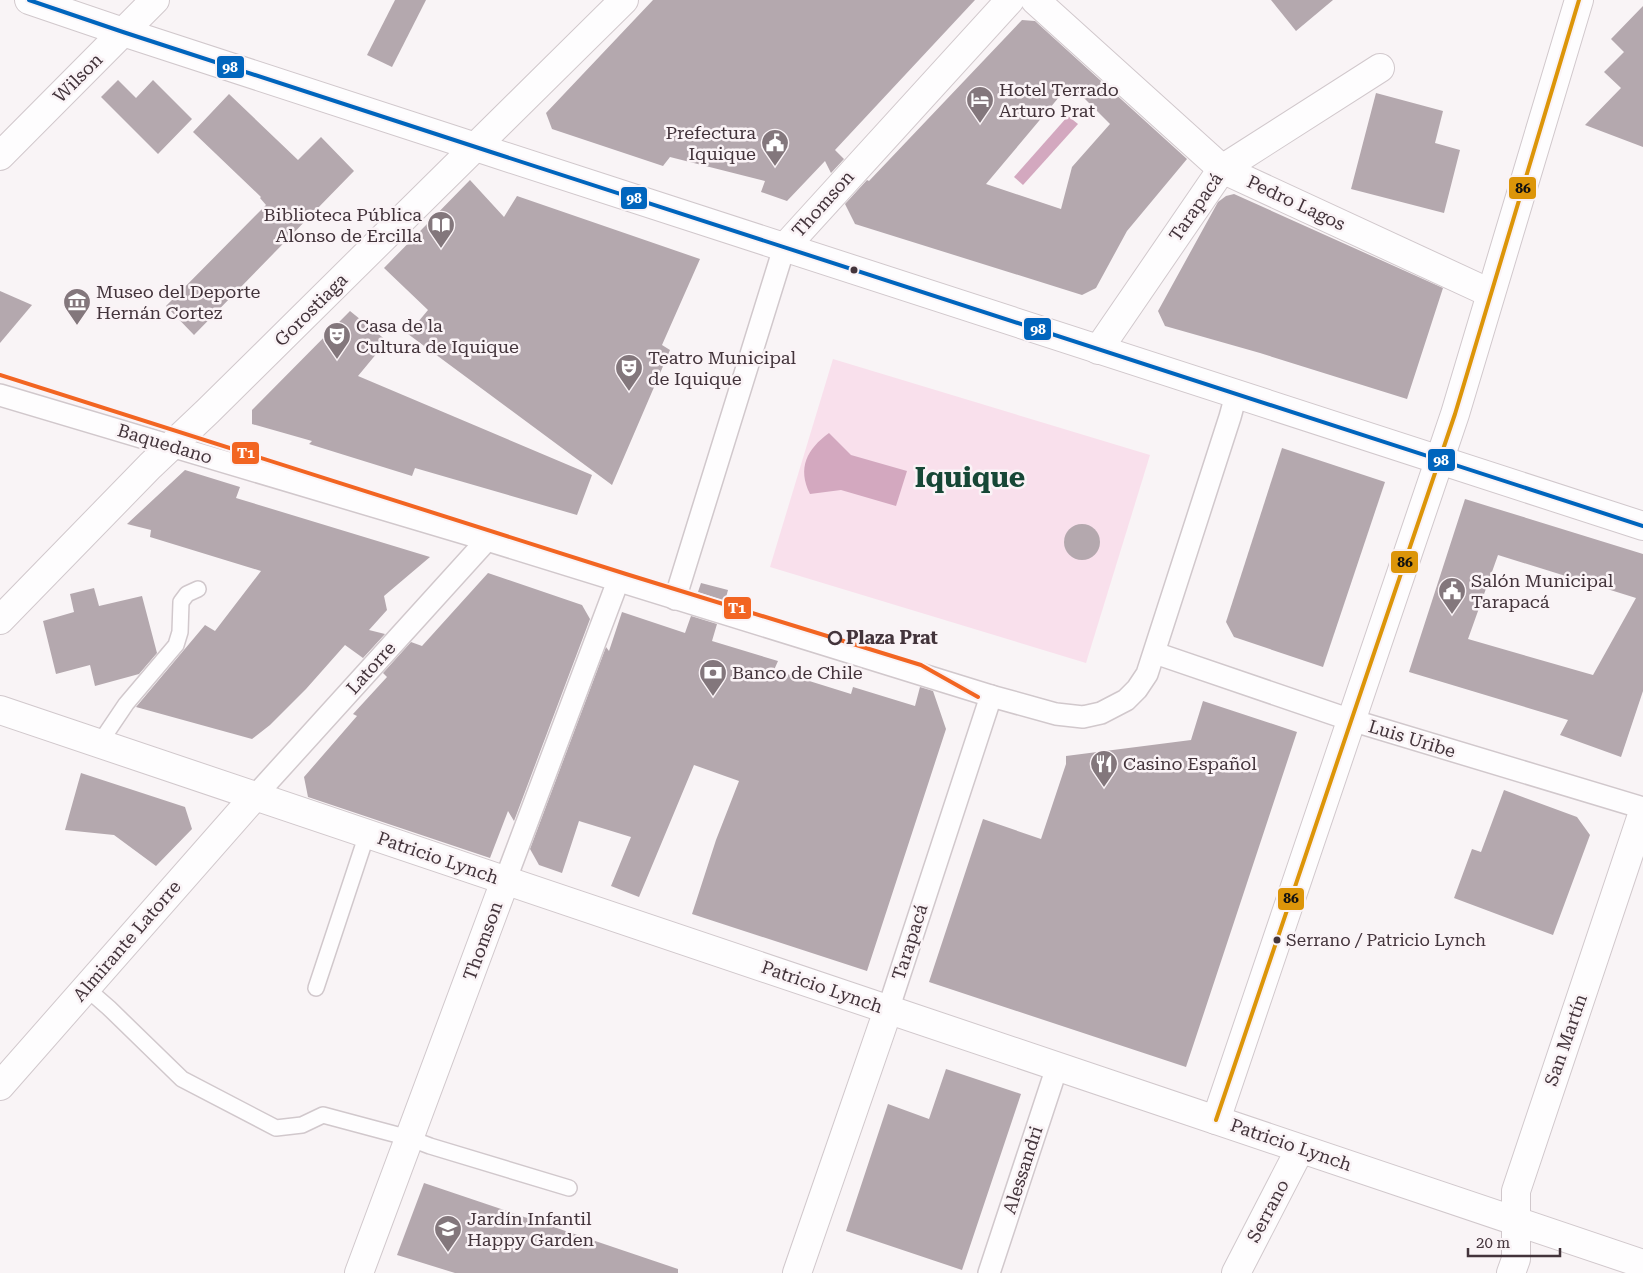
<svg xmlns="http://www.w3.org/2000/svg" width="1643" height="1273" font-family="'Roboto Serif',serif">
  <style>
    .green { fill: #f9e0ec }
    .water { fill: #d3a8bf }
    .building { fill: #b4a8ae; fill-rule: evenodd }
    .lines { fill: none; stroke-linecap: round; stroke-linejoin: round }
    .service-casing { stroke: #d1c8cc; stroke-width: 18 }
    .pedestrian-casing { stroke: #d1c8cc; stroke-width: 24 }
    .minor-casing { stroke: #d1c8cc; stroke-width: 30 }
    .tertiary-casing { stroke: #d1c8cc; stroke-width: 30 }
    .service { stroke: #fefdfe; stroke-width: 15 }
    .pedestrian { stroke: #fefdfe; stroke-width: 21 }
    .minor { stroke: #fefdfe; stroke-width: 28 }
    .tertiary { stroke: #fefdfe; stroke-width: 28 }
    .bus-1-casing { stroke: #faf3f6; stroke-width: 8 }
    .bus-2-casing { stroke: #faf3f6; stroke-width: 8 }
    .bus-1 { stroke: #0065bd; stroke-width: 4 }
    .bus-2 { stroke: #dc9509; stroke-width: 4 }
    .tram-1-casing { stroke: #faf3f6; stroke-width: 8 }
    .tram-1 { stroke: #f26522; stroke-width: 4 }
    .bus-dot { fill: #43343b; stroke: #faf3f6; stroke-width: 2 }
    .stop-dot { fill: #faf3f6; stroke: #43343b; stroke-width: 2.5 }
    .labels { text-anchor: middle; stroke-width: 5; stroke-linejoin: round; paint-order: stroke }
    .bus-label { font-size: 17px; fill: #43343b; stroke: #faf3f6; text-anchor: start }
    .street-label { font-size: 18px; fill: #43343b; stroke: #faf3f6 }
    .poi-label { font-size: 18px; fill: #43343b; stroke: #faf3f6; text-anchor: start }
    .stop-label { font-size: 18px; font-weight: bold; fill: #43343b; stroke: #faf3f6; text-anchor: start }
    .town-label { font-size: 28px; font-weight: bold; fill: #164736; stroke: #faf3f6 }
    .line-badge { stroke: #faf3f6; stroke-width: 2 }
    .badge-label { font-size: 14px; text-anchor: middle; font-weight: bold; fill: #fff }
    .pale-badge-label { font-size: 14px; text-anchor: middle; font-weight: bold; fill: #111 }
  </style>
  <rect width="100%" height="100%" fill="#f9f4f6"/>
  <path class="green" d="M 833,359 L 1150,455 L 1086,663 L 770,567 Z"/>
  <g class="water">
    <path d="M 1068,116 L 1078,124 L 1023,185 L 1014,177 Z"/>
    <path d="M 829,433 L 851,455 L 907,471 L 896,506 L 841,490 L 810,494 C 797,468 807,449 829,433 Z"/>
  </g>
  <g class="building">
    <path d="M 395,0 L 426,0 L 392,67 L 367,55 Z"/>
    <path d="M 653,0 L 975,0 L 835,150 L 844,159 L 831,173 L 825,161 L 787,201 L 761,192 L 765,181 L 670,157 L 663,166 L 552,129 L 546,113 Z"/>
    <path d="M 1271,0 L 1333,0 L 1296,31 Z"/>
    <path d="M 1643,6 L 1643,147 L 1585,125 L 1621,88 L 1604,72 L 1624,52 L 1611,39 Z"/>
    <path d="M 1022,20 L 1035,21 L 1187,159 L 1127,231 L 1096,288 L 1082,295 L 855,224 L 845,204 L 867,180 L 869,181 ZM 1070,84 L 1110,124 L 1072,167 L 1061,209 L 986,184 Z"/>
    <path d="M 118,80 L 136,98 L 153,80 L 192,119 L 158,154 L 101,97 Z"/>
    <path d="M 1376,93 L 1443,111 L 1435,143 L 1460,150 L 1444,213 L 1351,189 Z"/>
    <path d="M 229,94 L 298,160 L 321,137 L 354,171 L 194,335 L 166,306 L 266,205 L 260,198 L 261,197 L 193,132 Z"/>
    <path d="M 470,180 L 504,217 L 517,196 L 700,259 L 662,345 L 670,350 L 612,485 L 408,334 L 428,310 L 384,268 Z"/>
    <path d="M 1234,194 L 1443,288 L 1407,399 L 1260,353 L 1165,326 L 1158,311 L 1218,202 L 1226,196 Z"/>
    <path d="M 0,291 L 32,305 L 0,343 Z"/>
    <path d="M 350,311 L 387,341 L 358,376 L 592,475 L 577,515 L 415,468 L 412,476 L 309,444 L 312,441 L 252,424 L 252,410 Z"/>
    <path d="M 1282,448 L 1385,482 L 1323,667 L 1234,637 L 1226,622 Z"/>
    <path d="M 185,470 L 240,487 L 236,498 L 430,557 L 384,596 L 387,610 L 369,630 L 385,634 L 363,658 L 345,645 L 306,689 L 270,725 L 252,739 L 136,707 L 205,625 L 215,631 L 261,571 L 150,537 L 151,530 L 127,524 Z"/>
    <path d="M 1465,499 L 1643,554 L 1643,691 L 1621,757 L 1560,735 L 1568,720 L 1409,672 ZM 1498,555 L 1636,598 L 1593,675 L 1468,639 Z"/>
    <circle cx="1082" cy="542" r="18"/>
    <path d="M 488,573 L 582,605 L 590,619 L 514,821 L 508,811 L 490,858 L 308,797 L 304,777 L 357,716 L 353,714 L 387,677 L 383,673 L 411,642 L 422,646 Z"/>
    <path d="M 701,583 L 728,590 L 725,601 L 698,592 Z"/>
    <path d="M 94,588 L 99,606 L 142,596 L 157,653 L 139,674 L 95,686 L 90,665 L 56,674 L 43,621 L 74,612 L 70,594 Z"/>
    <path d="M 622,612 L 685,633 L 691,616 L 717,624 L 712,641 L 778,661 L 774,670 L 851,694 L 853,687 L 915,706 L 920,687 L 933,691 L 946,729 L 867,971 L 692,914 L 716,840 L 739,781 L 694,765 L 639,897 L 611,886 L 631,837 L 579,821 L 562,873 L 539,865 L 530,849 L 606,647 L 609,651 Z"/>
    <path d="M 1203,701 L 1297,732 L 1186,1067 L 929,982 L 983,819 L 1041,839 L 1066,764 L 1066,756 L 1191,740 Z"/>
    <path d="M 81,773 L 185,807 L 192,829 L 156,866 L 114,835 L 65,830 Z"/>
    <path d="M 1504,790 L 1577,817 L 1590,835 L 1553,935 L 1454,898 L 1472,849 L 1481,852 Z"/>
    <path d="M 946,1069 L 1021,1094 L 962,1270 L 846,1231 L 888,1104 L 929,1119 Z"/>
    <path d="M 424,1183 L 678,1269 L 678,1273 L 455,1273 L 397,1255 Z"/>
  </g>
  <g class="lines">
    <defs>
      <g id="service">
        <path d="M 99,744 L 126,704 L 176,645 L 180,632 L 181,602 L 187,594 L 198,589"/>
        <path d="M 86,988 L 109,1008 L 182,1079 L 276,1128 L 302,1125 L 323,1115 L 409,1138 L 430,1146 L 569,1188"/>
        <path d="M 316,988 L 367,834"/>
      </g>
      <g id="pedestrian">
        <path d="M 0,395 L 487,540 L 991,696 L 1056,714 L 1083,717 L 1101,713 L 1126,700 L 1137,689 L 1147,674 L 1230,417 L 1236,395"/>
        <path d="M 675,599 L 784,248"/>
        <path d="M 1155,653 L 1351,720 L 1643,808"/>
        <path d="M 255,796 L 487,540"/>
        <path d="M 505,881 L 618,581"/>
        <path d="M 888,1010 L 991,696"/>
        <path d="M 989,1273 L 1057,1067"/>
      </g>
      <g id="minor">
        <path d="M 1035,0 L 1222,169 L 1490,293"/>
        <path d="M 0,156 L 155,0"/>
        <path d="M 784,248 L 1010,0"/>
        <path d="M 1098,350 L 1222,169 L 1380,68"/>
        <path d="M 0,620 L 150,466 L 208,411 L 624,0"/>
        <path d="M 0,1086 L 255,796"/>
        <path d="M 359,1273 L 505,881"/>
        <path d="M 1511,1273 L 1516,1259 L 1516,1191 L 1643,812"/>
      </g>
      <g id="tertiary">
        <path d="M 29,0 L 123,32 L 491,152 L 1643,526"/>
        <path d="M 0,710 L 1643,1264"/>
        <path d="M 1216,1120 L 1455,414 L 1579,0"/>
        <path d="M 797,1273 L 888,1010"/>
        <path d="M 1236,1273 L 1300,1149"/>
      </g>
    </defs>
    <use href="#service" class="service-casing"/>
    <use href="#pedestrian" class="pedestrian-casing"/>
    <use href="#minor" class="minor-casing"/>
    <use href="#tertiary" class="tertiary-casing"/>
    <use href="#service" class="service"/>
    <use href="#pedestrian" class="pedestrian"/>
    <use href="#minor" class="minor"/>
    <use href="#tertiary" class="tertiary"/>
    <defs>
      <path id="bus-1" d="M 29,0 L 123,32 L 491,152 L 1643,526"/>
      <path id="bus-2" d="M 1216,1120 L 1455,414 L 1579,0"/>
    </defs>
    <use href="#bus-1" class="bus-1-casing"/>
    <use href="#bus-2" class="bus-2-casing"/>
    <use href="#bus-1" class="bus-1"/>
    <use href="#bus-2" class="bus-2"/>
    <defs>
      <path id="tram-1" d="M 0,375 L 626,574 L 921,665 L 978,697"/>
    </defs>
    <use href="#tram-1" class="tram-1-casing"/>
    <use href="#tram-1" class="tram-1"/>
  </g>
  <defs>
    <symbol id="hotel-pin" viewBox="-11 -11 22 30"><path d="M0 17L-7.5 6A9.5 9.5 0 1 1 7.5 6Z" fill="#83777c" stroke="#faf3f6"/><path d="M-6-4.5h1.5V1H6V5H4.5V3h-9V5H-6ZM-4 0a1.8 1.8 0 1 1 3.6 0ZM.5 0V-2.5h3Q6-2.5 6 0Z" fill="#fff"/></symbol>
    <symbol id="civic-pin" viewBox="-11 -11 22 30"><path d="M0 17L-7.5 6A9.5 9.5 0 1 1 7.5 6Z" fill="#83777c" stroke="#faf3f6"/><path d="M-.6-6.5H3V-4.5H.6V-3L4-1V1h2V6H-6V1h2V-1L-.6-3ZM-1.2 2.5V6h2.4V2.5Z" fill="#fff"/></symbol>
    <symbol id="library-pin" viewBox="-11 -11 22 30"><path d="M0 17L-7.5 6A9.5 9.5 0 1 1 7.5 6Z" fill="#83777c" stroke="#faf3f6"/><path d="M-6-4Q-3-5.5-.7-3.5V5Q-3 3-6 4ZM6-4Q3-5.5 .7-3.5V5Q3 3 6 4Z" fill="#fff"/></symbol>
    <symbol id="museum-pin" viewBox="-11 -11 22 30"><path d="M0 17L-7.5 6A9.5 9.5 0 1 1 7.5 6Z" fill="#83777c" stroke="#faf3f6"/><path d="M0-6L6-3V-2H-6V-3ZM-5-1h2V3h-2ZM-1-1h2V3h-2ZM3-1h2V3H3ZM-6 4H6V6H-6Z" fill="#fff"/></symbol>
    <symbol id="theatre-pin" viewBox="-11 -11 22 30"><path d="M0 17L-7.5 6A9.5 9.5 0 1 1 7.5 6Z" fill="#83777c" stroke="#faf3f6"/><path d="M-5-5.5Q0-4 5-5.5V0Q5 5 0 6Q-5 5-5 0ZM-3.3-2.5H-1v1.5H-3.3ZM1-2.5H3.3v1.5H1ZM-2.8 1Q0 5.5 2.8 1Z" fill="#fff"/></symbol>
    <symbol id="bank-pin" viewBox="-11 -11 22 30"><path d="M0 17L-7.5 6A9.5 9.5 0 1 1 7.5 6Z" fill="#83777c" stroke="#faf3f6"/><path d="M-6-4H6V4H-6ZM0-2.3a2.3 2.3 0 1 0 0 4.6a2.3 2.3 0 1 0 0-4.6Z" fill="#fff"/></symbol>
    <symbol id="restaurant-pin" viewBox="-11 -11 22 30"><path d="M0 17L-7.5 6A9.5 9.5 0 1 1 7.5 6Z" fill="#83777c" stroke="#faf3f6"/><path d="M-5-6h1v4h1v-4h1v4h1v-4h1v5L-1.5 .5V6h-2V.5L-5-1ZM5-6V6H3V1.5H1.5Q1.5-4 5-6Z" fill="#fff"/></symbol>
    <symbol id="school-pin" viewBox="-11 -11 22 30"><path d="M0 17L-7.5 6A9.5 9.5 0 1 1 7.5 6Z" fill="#83777c" stroke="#faf3f6"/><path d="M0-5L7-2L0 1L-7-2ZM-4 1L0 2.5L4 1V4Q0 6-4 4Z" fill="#fff"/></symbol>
  </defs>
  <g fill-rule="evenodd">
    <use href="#hotel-pin" x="964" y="84" width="32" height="43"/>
    <use href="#civic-pin" x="759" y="127" width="32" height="43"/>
    <use href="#library-pin" x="425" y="209" width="32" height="43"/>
    <use href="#museum-pin" x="61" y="286" width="32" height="43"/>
    <use href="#theatre-pin" x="321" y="320" width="32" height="43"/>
    <use href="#theatre-pin" x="613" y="352" width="32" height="43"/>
    <use href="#civic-pin" x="1436" y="575" width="32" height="43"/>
    <use href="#bank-pin" x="697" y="657" width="32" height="43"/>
    <use href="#restaurant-pin" x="1088" y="748" width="32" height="43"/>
    <use href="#school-pin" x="432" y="1213" width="32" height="43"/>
  </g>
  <g class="bus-dot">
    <circle cx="854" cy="270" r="4.5"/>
    <circle cx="1277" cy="940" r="4.5"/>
  </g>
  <circle class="stop-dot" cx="835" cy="638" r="6"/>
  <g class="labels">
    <g class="bus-label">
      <text x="1286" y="946">Serrano / Patricio Lynch</text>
    </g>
    <g class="street-label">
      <text transform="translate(78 78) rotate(-45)" y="6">Wilson</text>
      <text transform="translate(1296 203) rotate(25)" y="6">Pedro Lagos</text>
      <text transform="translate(823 204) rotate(-48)" y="6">Thomson</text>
      <text transform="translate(1196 207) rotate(-55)" y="6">Tarapacá</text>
      <text transform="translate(311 310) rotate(-45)" y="6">Gorostiaga</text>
      <text transform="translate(165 444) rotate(17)" y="6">Baquedano</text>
      <text transform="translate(371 668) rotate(-48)" y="6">Latorre</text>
      <text transform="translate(1412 739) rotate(17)" y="6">Luis Uribe</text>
      <text transform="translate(438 858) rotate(19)" y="6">Patricio Lynch</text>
      <text transform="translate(127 941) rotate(-49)" y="6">Almirante Latorre</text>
      <text transform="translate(483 941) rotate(-70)" y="6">Thomson</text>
      <text transform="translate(910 942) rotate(-72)" y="6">Tarapacá</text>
      <text transform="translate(822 987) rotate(19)" y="6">Patricio Lynch</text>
      <text transform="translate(1566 1040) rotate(-71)" y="6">San Martín</text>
      <text transform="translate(1291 1145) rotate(19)" y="6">Patricio Lynch</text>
      <text transform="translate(1023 1170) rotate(-72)" y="6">Alessandri</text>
      <text transform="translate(1268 1211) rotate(-62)" y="6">Serrano</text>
    </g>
    <g class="poi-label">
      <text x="999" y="96">Hotel Terrado<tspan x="999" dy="21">Arturo Prat</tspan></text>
      <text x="756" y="139" text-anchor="end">Prefectura<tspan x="756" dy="21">Iquique</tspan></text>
      <text x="422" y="221" text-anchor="end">Biblioteca Pública<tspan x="422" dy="21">Alonso de Ercilla</tspan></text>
      <text x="96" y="298">Museo del Deporte<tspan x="96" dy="21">Hernán Cortez</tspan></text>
      <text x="356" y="332">Casa de la<tspan x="356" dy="21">Cultura de Iquique</tspan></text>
      <text x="648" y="364">Teatro Municipal<tspan x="648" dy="21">de Iquique</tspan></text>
      <text x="1471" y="587">Salón Municipal<tspan x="1471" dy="21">Tarapacá</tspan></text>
      <text x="732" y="679">Banco de Chile</text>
      <text x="1123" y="770">Casino Español</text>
      <text x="467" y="1225">Jardín Infantil<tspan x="467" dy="21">Happy Garden</tspan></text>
    </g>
    <g class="stop-label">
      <text x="846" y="644">Plaza Prat</text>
    </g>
    <g class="town-label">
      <text x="970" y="487">Iquique</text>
    </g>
  </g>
  <g class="line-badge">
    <rect x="216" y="55" width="29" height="24" rx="5" fill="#0065bd"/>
    <rect x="1508" y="176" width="29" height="24" rx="5" fill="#dc9509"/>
    <rect x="620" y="186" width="28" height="24" rx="5" fill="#0065bd"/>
    <rect x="1023" y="317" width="29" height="24" rx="5" fill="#0065bd"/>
    <rect x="231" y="441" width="29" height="24" rx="5" fill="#f26522"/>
    <rect x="1427" y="448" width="29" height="24" rx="5" fill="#0065bd"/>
    <rect x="1390" y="550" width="29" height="24" rx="5" fill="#dc9509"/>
    <rect x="723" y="596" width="29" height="24" rx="5" fill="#f26522"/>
    <rect x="1277" y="887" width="28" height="24" rx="5" fill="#dc9509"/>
  </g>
  <g class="badge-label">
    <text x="230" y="72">98</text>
    <text x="634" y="203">98</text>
    <text x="1038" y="334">98</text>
    <text x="246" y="458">T1</text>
    <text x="1441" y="465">98</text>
    <text x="737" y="613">T1</text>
  </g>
  <g class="pale-badge-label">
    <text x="1523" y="193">86</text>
    <text x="1405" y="567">86</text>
    <text x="1291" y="903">86</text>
  </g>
  <path d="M1468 1248v8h92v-8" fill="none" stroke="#43343b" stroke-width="2.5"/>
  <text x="1476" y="1248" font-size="15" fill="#43343b" stroke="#faf3f6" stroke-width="4" paint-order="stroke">20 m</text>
</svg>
